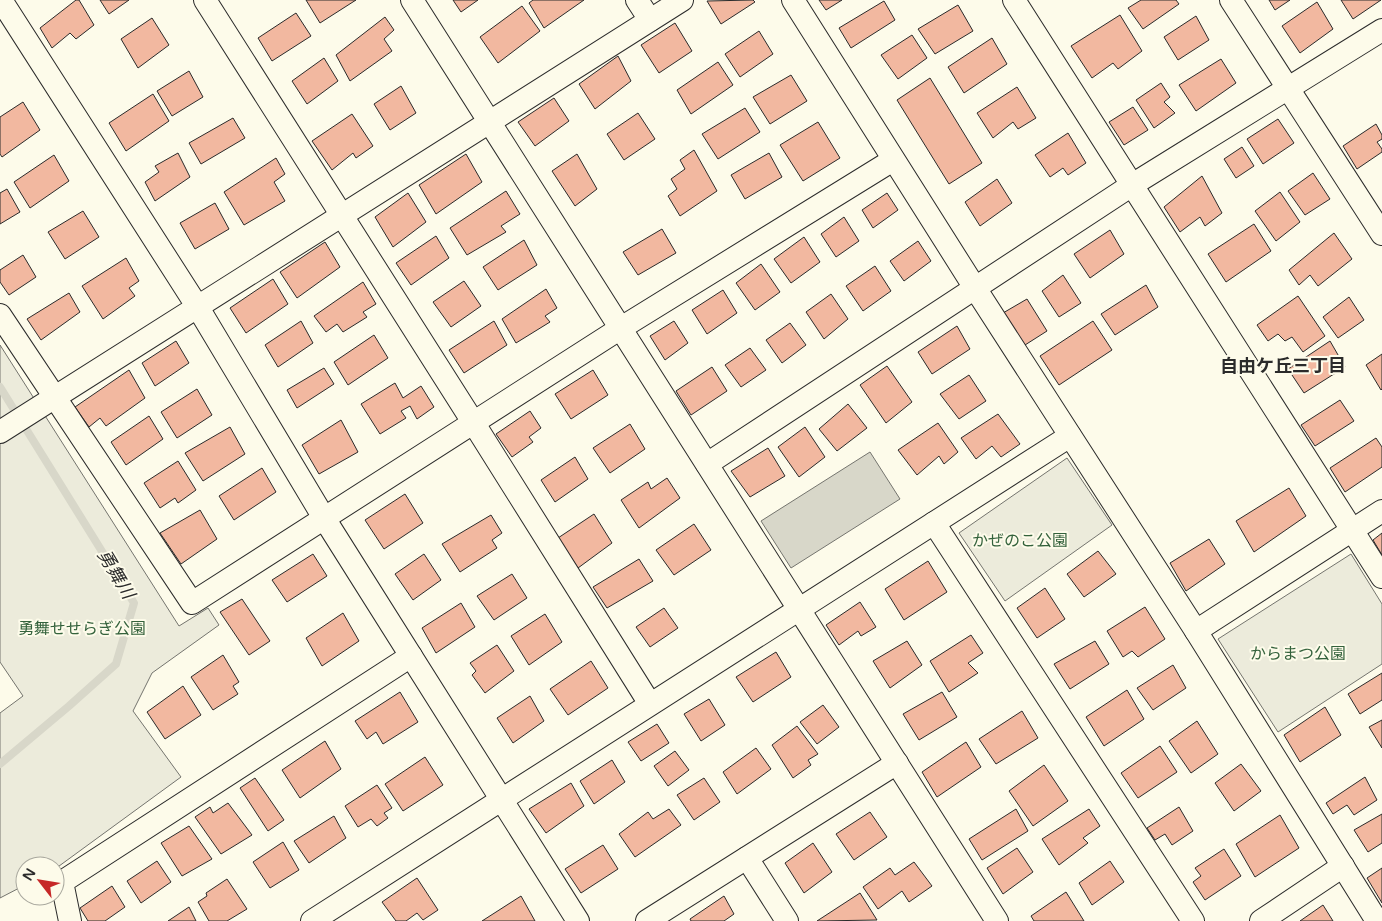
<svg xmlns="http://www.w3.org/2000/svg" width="1382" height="921" font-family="'Varela Round','Noto Sans JP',sans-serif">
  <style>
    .green { fill: #ecebdb; stroke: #74746e }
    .water { fill: #d8d7c9; stroke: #74746e }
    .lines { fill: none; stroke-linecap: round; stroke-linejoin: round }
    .stream { stroke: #d8d7c9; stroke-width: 8 }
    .building { fill: #f2b8a0; stroke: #2b2b2b }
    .minor-casing { stroke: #2b2b2b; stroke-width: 24 }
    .minor { stroke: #fdfbea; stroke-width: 22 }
    .labels { text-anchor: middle; stroke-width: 4; stroke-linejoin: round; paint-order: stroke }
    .park-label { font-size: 16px; fill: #34623c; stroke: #fdfbea }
    .neighbourhood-label { font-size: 18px; font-weight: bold; fill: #2b2b2b; stroke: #fdfbea }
    .water-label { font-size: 18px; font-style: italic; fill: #2b2b2b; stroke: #fdfbea }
  </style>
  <rect width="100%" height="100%" fill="#fdfbea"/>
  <g class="green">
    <path d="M 0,345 L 179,626 L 208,608 L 219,625 L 152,673 L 133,711 L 181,777 L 55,869 L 55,866 L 25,866 L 25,885 L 0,898 L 0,713 L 23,696 L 0,662 Z"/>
    <path d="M 1067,458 L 1112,525 L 1005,601 L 959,533 Z"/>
    <path d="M 1351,554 L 1382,604 L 1382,664 L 1278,732 L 1218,639 Z"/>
  </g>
  <path class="water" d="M 870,452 L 900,499 L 791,568 L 761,521 Z"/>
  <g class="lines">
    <path class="stream" d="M 0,387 L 134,603 L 116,664 L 69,706 L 0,764"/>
  </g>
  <g class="building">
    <path d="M 76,0 L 79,0 L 94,25 L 76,39 L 70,33 L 52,48 L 40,28 Z"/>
    <path d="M 100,0 L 129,0 L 109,14 Z"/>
    <path d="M 306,0 L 356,0 L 320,23 Z"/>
    <path d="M 453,0 L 478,0 L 461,12 Z"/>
    <path d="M 533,0 L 584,0 L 544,28 L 529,3 Z"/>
    <path d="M 753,0 L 755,2 L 721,24 L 707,1 Z"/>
    <path d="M 819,0 L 842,0 L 826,10 Z"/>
    <path d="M 1141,0 L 1176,0 L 1179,4 L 1143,29 L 1128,8 Z"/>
    <path d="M 1269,0 L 1290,0 L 1275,10 Z"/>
    <path d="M 1341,0 L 1381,0 L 1353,19 Z"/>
    <path d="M 884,1 L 895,20 L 851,48 L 839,28 Z"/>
    <path d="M 1317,2 L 1333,29 L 1300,53 L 1282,26 Z"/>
    <path d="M 958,5 L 973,31 L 935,54 L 918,29 Z"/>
    <path d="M 522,6 L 540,31 L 498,63 L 480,37 Z"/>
    <path d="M 296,13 L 311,36 L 272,61 L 258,38 Z"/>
    <path d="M 1120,15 L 1142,51 L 1118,69 L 1113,63 L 1092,78 L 1071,46 Z"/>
    <path d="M 1196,16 L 1209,40 L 1178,60 L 1164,37 Z"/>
    <path d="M 385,17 L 394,30 L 384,39 L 392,51 L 350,81 L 336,55 Z"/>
    <path d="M 152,18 L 169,45 L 138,68 L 121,39 Z"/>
    <path d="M 675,23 L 692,51 L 659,73 L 641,45 Z"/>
    <path d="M 759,31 L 773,54 L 740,77 L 725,54 Z"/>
    <path d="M 912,35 L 927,58 L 898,79 L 881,55 Z"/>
    <path d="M 992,38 L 1007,64 L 964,93 L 948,67 Z"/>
    <path d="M 618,56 L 631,81 L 595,109 L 579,84 Z"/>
    <path d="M 324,58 L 338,81 L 307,104 L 292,81 Z"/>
    <path d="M 1221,59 L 1236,83 L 1196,111 L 1179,85 Z"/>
    <path d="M 718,62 L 733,85 L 691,114 L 677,90 Z"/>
    <path d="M 189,71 L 203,97 L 172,116 L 157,91 Z"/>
    <path d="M 791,75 L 807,101 L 770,124 L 753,97 Z"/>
    <path d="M 930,78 L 982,163 L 949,184 L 897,100 Z"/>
    <path d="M 1161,83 L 1170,97 L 1164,102 L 1175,113 L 1154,128 L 1136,100 Z"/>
    <path d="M 401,86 L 416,113 L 390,130 L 374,104 Z"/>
    <path d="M 1017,87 L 1036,118 L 1018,129 L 1013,122 L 993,138 L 977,113 Z"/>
    <path d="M 153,94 L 169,121 L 126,151 L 109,123 Z"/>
    <path d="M 554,98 L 569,121 L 535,146 L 518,122 Z"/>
    <path d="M 23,102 L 40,130 L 2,157 L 0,154 L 0,117 Z"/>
    <path d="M 1133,107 L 1148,130 L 1124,145 L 1109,122 Z"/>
    <path d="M 745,108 L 760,132 L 718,159 L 702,134 Z"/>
    <path d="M 638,113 L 655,139 L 624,160 L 607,134 Z"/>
    <path d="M 352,114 L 373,146 L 356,158 L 353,153 L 332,170 L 312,141 Z"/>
    <path d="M 233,118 L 245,138 L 201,164 L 189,143 Z"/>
    <path d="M 1278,119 L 1294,143 L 1263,164 L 1247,139 Z"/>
    <path d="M 818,122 L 840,158 L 803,181 L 780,145 Z"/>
    <path d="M 1376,124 L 1382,135 L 1382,139 L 1377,142 L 1382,149 L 1382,152 L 1357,169 L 1343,146 Z"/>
    <path d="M 1068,133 L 1086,163 L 1068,175 L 1063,168 L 1050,177 L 1035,155 Z"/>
    <path d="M 1242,147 L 1254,166 L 1236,178 L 1224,159 Z"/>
    <path d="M 694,150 L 717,191 L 680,216 L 668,196 L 677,189 L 671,179 L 685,169 L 680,160 Z"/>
    <path d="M 178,153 L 190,177 L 155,201 L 145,182 L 159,172 L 155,166 Z"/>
    <path d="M 769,153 L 782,177 L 745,199 L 731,175 Z"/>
    <path d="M 466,154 L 482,182 L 436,214 L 419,185 Z"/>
    <path d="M 577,154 L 597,189 L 575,206 L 552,171 Z"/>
    <path d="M 54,155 L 69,181 L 30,208 L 14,182 Z"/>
    <path d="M 276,158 L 285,174 L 274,182 L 285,201 L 244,225 L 224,192 Z"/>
    <path d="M 1313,173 L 1330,199 L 1305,215 L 1288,191 Z"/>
    <path d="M 1202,176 L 1222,213 L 1205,226 L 1200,217 L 1180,232 L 1164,207 Z"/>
    <path d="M 997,179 L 1012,203 L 980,226 L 965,202 Z"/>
    <path d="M 7,189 L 20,212 L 0,224 L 0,193 Z"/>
    <path d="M 506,191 L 520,214 L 501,226 L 506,232 L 467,255 L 450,228 Z"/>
    <path d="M 1280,192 L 1300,222 L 1276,241 L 1255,211 Z"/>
    <path d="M 408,193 L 426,222 L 393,247 L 375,217 Z"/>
    <path d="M 887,193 L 898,210 L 873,228 L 862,210 Z"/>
    <path d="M 215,203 L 229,229 L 195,249 L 180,223 Z"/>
    <path d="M 83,211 L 99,237 L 65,259 L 48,232 Z"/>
    <path d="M 844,217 L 859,241 L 836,257 L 821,234 Z"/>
    <path d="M 1254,224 L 1271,251 L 1226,282 L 1208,254 Z"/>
    <path d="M 662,229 L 676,253 L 638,275 L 623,252 Z"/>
    <path d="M 1110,230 L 1124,254 L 1090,278 L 1074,254 Z"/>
    <path d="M 1334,233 L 1352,259 L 1318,286 L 1310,275 L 1299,285 L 1289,270 Z"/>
    <path d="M 436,236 L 449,258 L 411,285 L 396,263 Z"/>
    <path d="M 804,237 L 820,262 L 791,283 L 774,259 Z"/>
    <path d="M 524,240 L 537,265 L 498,290 L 483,267 Z"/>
    <path d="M 918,241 L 931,261 L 904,281 L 890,261 Z"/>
    <path d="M 325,242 L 340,267 L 297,298 L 280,272 Z"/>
    <path d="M 23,255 L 36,277 L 9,295 L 0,282 L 0,270 Z"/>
    <path d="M 126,258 L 139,281 L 129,288 L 135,296 L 103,319 L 82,286 Z"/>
    <path d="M 761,264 L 780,292 L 755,310 L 736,283 Z"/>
    <path d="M 875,266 L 891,291 L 863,311 L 846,286 Z"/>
    <path d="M 1063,275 L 1081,303 L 1059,317 L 1042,291 Z"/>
    <path d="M 273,279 L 288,304 L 246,333 L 230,308 Z"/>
    <path d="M 464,281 L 481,306 L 451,327 L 433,302 Z"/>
    <path d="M 363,282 L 376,304 L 363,312 L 367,317 L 343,332 L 337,324 L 326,332 L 314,316 Z"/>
    <path d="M 1146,285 L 1158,307 L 1115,335 L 1101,314 Z"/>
    <path d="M 546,289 L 557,308 L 545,316 L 550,322 L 516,343 L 502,319 Z"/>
    <path d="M 723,290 L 737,313 L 707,334 L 692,310 Z"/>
    <path d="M 69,293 L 80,312 L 41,340 L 27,319 Z"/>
    <path d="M 831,294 L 848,319 L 824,339 L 806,312 Z"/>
    <path d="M 1298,296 L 1325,336 L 1303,352 L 1292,337 L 1285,341 L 1278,334 L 1268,341 L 1257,325 Z"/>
    <path d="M 1349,297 L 1364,320 L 1338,338 L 1323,317 Z"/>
    <path d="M 1027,299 L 1047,331 L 1025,345 L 1003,313 Z"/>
    <path d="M 301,321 L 313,343 L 278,367 L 265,345 Z"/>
    <path d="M 494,321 L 507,345 L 464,373 L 449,350 Z"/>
    <path d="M 674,321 L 688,343 L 665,360 L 650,336 Z"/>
    <path d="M 1093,321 L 1112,350 L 1059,385 L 1040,356 Z"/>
    <path d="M 790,323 L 806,345 L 782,363 L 766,340 Z"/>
    <path d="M 957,326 L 970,349 L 932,374 L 918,352 Z"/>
    <path d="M 374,335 L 388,358 L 348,385 L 334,362 Z"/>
    <path d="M 176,341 L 189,363 L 155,386 L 142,363 Z"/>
    <path d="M 1330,341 L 1345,367 L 1304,393 L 1288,369 Z"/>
    <path d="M 750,348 L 766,370 L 741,387 L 725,365 Z"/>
    <path d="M 1382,354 L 1382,389 L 1381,390 L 1366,365 Z"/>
    <path d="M 887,366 L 912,402 L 886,423 L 860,385 Z"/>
    <path d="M 712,367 L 727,391 L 691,415 L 676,391 Z"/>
    <path d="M 324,368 L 334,384 L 297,408 L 287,390 Z"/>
    <path d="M 129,370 L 145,398 L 106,426 L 100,418 L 89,427 L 75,407 Z"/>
    <path d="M 593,370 L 608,395 L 571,419 L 555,394 Z"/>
    <path d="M 969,375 L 986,401 L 959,419 L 940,394 Z"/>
    <path d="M 395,383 L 403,398 L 421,386 L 434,407 L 417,419 L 410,406 L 401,411 L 406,418 L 380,434 L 361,404 Z"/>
    <path d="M 197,389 L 212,415 L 177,438 L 161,412 Z"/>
    <path d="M 1340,400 L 1354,421 L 1315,446 L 1301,425 Z"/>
    <path d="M 848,404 L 867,428 L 837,451 L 819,429 Z"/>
    <path d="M 530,411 L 541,428 L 529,437 L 533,442 L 512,457 L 496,434 Z"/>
    <path d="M 998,414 L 1020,444 L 1001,457 L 992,446 L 976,459 L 961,438 Z"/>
    <path d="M 149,416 L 163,439 L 126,465 L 111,442 Z"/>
    <path d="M 341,420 L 358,452 L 319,474 L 302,445 Z"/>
    <path d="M 938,423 L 958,452 L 944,464 L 939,456 L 917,475 L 898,450 Z"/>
    <path d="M 630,424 L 645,449 L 610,473 L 593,448 Z"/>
    <path d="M 230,427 L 245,454 L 203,481 L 185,453 Z"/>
    <path d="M 805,427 L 825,457 L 799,477 L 778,447 Z"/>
    <path d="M 1376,438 L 1382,447 L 1382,467 L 1345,492 L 1330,468 Z"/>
    <path d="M 768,448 L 785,476 L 750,497 L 731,471 Z"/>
    <path d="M 575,457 L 588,479 L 555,502 L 541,480 Z"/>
    <path d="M 178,461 L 196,490 L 178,503 L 175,498 L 160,508 L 144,483 Z"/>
    <path d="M 262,468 L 276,492 L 234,520 L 219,496 Z"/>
    <path d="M 667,478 L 680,498 L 639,528 L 621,500 L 648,482 L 651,489 Z"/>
    <path d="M 1289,488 L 1306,516 L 1254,552 L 1236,521 Z"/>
    <path d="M 405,494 L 423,523 L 384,549 L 365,520 Z"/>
    <path d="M 200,510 L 217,539 L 181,564 L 160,533 Z"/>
    <path d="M 594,514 L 612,543 L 578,568 L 558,538 Z"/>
    <path d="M 491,515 L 502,533 L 492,540 L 497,548 L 460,572 L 442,544 Z"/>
    <path d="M 694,524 L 711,550 L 674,575 L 656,550 Z"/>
    <path d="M 1382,533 L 1382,555 L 1373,540 Z"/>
    <path d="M 1209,539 L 1225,564 L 1186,591 L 1170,563 Z"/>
    <path d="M 1098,551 L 1116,574 L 1084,597 L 1067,574 Z"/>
    <path d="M 313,554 L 327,576 L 287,602 L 272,580 Z"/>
    <path d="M 424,554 L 441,580 L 413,600 L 395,574 Z"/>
    <path d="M 639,559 L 653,581 L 607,608 L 593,587 Z"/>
    <path d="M 928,561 L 947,592 L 904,620 L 885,589 Z"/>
    <path d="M 512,574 L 527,598 L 494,620 L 477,596 Z"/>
    <path d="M 1045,588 L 1065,619 L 1037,638 L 1017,608 Z"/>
    <path d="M 242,599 L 270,641 L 249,655 L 220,612 Z"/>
    <path d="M 860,602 L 876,627 L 861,636 L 858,631 L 839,645 L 826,625 Z"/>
    <path d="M 461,603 L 475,627 L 436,653 L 422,628 Z"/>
    <path d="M 1145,607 L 1165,639 L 1138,657 L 1132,651 L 1123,657 L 1107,631 Z"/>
    <path d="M 664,608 L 678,628 L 650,647 L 636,627 Z"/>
    <path d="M 343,613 L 359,641 L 322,666 L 306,638 Z"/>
    <path d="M 545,614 L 562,642 L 529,665 L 511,636 Z"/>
    <path d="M 971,635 L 983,653 L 968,663 L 978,673 L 949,692 L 930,661 Z"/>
    <path d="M 907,641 L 922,665 L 890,688 L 873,661 Z"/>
    <path d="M 1095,641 L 1109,664 L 1070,689 L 1054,664 Z"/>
    <path d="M 497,645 L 514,671 L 485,693 L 472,675 L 476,671 L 470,663 Z"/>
    <path d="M 776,652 L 791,677 L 753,702 L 736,677 Z"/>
    <path d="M 223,655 L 239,682 L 233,686 L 238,694 L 213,710 L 191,677 Z"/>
    <path d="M 591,661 L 608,688 L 568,715 L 550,689 Z"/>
    <path d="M 1173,665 L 1186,688 L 1153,710 L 1137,688 Z"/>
    <path d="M 1382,673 L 1382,700 L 1360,714 L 1348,694 Z"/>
    <path d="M 183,686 L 201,715 L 165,739 L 147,712 Z"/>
    <path d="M 1127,690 L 1144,719 L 1104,746 L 1086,717 Z"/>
    <path d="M 400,692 L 418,722 L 383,744 L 376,732 L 367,739 L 355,721 Z"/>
    <path d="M 942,692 L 957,717 L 919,740 L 903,714 Z"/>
    <path d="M 530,696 L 544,721 L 513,743 L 497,718 Z"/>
    <path d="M 709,699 L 725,725 L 701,741 L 684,714 Z"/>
    <path d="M 823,705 L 839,727 L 817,744 L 800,722 Z"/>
    <path d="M 1325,707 L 1341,735 L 1300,762 L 1284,735 Z"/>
    <path d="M 1022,711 L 1038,738 L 996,764 L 979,739 Z"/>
    <path d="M 1382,720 L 1382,748 L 1369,727 Z"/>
    <path d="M 1197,721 L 1218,754 L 1191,773 L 1169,741 Z"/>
    <path d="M 657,724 L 669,743 L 641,761 L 628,742 Z"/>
    <path d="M 797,726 L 818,754 L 808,760 L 811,765 L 793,778 L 772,745 Z"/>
    <path d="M 325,741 L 341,769 L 300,798 L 282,770 Z"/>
    <path d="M 966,742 L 981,767 L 937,797 L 922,772 Z"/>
    <path d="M 1160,746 L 1177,772 L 1138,798 L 1121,773 Z"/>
    <path d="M 756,748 L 771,769 L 737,794 L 723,772 Z"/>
    <path d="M 675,751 L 689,770 L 668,786 L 654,766 Z"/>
    <path d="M 425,757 L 443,785 L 403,811 L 385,784 Z"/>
    <path d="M 612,760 L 625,782 L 594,804 L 580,781 Z"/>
    <path d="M 1241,764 L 1261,791 L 1234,811 L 1215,783 Z"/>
    <path d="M 1044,765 L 1068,801 L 1033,826 L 1009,791 Z"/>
    <path d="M 1365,777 L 1377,800 L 1354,815 L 1347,805 L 1333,814 L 1326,803 Z"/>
    <path d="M 255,778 L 284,820 L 268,831 L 240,788 Z"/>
    <path d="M 704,778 L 720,802 L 694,820 L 677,795 Z"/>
    <path d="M 571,783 L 584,806 L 546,833 L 529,809 Z"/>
    <path d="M 377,785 L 392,808 L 384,813 L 388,818 L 377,826 L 371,819 L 358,827 L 345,806 Z"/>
    <path d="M 228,803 L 252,835 L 221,854 L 195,817 L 210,807 L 213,813 Z"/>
    <path d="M 1179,807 L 1193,831 L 1172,845 L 1165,834 L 1155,840 L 1147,828 Z"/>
    <path d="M 669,809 L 681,825 L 635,857 L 619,834 L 648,812 L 653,819 Z"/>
    <path d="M 1016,809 L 1028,831 L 982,860 L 969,839 Z"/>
    <path d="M 1089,809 L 1100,826 L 1083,838 L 1088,843 L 1059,865 L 1042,839 Z"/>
    <path d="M 870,812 L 887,837 L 854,860 L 836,834 Z"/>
    <path d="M 1382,814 L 1382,843 L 1368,852 L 1354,830 Z"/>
    <path d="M 1280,815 L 1299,848 L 1255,877 L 1236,844 Z"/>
    <path d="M 334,816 L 346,838 L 309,863 L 294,841 Z"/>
    <path d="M 189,826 L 212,859 L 182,876 L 161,843 Z"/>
    <path d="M 283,842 L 299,870 L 270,888 L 253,862 Z"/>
    <path d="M 813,843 L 832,872 L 804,893 L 785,863 Z"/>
    <path d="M 603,845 L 618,869 L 581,893 L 565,869 Z"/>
    <path d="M 1017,848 L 1033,872 L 1003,894 L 987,868 Z"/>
    <path d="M 1224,849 L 1241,876 L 1205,900 L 1193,882 L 1201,876 L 1195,868 Z"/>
    <path d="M 157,861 L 171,882 L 141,903 L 127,881 Z"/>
    <path d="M 1110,861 L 1124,882 L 1092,905 L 1079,883 Z"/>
    <path d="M 914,862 L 932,886 L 909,902 L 902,891 L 878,909 L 863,887 L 890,868 L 895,875 Z"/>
    <path d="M 1382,868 L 1382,903 L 1367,878 Z"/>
    <path d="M 417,878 L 438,910 L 423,920 L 417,913 L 406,921 L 396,921 L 382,902 Z"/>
    <path d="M 227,879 L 247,909 L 227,921 L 209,921 L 198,902 L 207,896 L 206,893 Z"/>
    <path d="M 112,886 L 125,907 L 105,921 L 88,921 L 80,908 Z"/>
    <path d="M 1066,892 L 1084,921 L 1034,921 L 1031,916 Z"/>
    <path d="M 860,893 L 877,920 L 817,921 Z"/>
    <path d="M 521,896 L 535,921 L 482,921 Z"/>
    <path d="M 724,896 L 734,914 L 724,921 L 691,921 L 690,919 Z"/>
    <path d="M 1323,905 L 1333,921 L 1300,921 Z"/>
    <path d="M 189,907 L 196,921 L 168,921 Z"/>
  </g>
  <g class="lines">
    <defs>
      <g id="minor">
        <path d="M 1,0 L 197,306 L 324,518 L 578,921"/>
        <path d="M 205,0 L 473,422 L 650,704"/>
        <path d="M 412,0 L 997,921"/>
        <path d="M 637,0 L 650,20"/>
        <path d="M 793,0 L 975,288 L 1196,631 L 1377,921"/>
        <path d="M 1014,0 L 1382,577"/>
        <path d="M 1231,0 L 1382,234"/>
        <path d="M 0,315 L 192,603 L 621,328 L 893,160"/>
        <path d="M 0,432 L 682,0"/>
        <path d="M 707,464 L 1132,185 L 1382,30"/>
        <path d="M 934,523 L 1193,921"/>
        <path d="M 1196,631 L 1382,511"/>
        <path d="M 747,858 L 787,921"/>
        <path d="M 70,921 L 62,882 L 411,656"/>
        <path d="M 312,921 L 1070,436"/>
        <path d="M 647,921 L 897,763"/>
        <path d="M 1261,921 L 1343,866"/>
      </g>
    </defs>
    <use href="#minor" class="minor-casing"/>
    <use href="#minor" class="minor"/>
  </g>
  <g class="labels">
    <g class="park-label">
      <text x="1020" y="546">かぜのこ公園</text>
      <text x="82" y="634">勇舞せせらぎ公園</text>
      <text x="1298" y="659">からまつ公園</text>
    </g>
    <g class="neighbourhood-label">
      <text x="1283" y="372">自由ケ丘三丁目</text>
    </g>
    <g class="water-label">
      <text transform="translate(116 574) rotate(59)" y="6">勇舞川</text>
    </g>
  </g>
  <g transform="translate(40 881) rotate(301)"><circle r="24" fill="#fdfbea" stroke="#a9a89e"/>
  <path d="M0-4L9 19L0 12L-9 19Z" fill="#c62828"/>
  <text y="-8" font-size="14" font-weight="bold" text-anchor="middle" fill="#2b2b2b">N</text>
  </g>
</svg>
